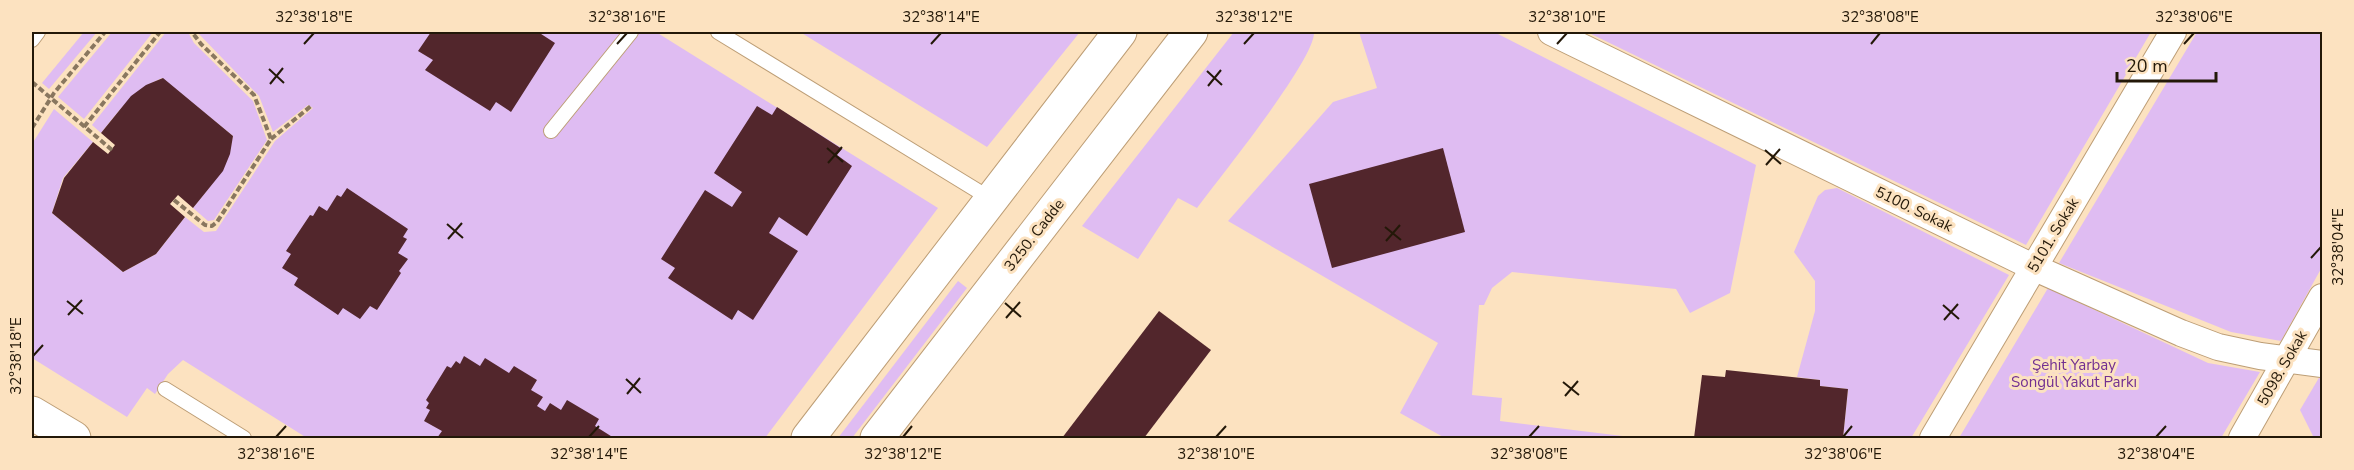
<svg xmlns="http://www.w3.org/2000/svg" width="2354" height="470" font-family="'Nunito Sans',sans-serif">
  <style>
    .green { fill: #dfbcf2 }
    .building { fill: #52262c }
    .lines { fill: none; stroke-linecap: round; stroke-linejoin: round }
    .service-casing { stroke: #bd9e76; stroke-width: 16 }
    .minor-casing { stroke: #bd9e76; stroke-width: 28 }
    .tertiary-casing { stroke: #bd9e76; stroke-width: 35 }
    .path { stroke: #89775f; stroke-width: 4; stroke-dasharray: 6 3; stroke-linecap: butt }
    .service { stroke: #fff; stroke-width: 14 }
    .minor { stroke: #fff; stroke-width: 26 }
    .tertiary { stroke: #fff; stroke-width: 33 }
    .ticks { fill: none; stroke: #231808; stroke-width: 2 }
    .labels { text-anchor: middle; stroke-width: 6; stroke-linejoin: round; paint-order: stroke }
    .street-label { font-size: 15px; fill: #231808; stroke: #fce2c0 }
    .park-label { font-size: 15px; fill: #722f91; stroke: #fce2c0 }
    .neatline { fill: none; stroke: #231808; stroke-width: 2 }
    .ticks-label { font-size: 15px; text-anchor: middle; fill: #231808 }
  </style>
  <rect width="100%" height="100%" fill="#fce2c0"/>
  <g class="green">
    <path d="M 84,32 L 97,32 L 49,89 L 42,83 Z"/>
    <path d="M 112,32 L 153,32 L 84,119 L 58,97 Z"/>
    <path d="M 166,32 L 188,32 L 194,43 L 253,101 L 267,140 L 214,220 L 208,221 L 193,208 C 213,183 227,168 233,136 L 162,78 C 133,91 121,108 101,133 L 92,125 Z"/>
    <path d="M 197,32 L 656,32 L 938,208 L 765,438 L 307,438 L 183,360 L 168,374 L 155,394 L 147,388 L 127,417 L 32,358 L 32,144 L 54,109 L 93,142 L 63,178 L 52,213 L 123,272 L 156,254 L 185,217 L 204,232 L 216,231 L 275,141 L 313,108 L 308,105 L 273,132 L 259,96 Z"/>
    <path d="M 800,32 L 1080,32 L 987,147 Z"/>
    <path d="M 1234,32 L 1314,32 C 1316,59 1219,178 1197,208 L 1178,198 L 1138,259 L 1082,226 Z"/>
    <path d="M 1359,32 L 1494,32 L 1756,165 L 1730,293 L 1690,313 L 1676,289 L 1512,272 L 1492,288 L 1484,305 L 1479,305 L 1472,395 L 1502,398 L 1500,421 L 1639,438 L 1445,438 L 1400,413 L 1438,343 L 1228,221 L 1333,102 L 1377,88 Z"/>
    <path d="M 1587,32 L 2151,32 L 2026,245 Z"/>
    <path d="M 2197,32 L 2322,32 L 2322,267 L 2281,341 L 2231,332 L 2059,263 Z"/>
    <path d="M 1837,188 L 2009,275 L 1911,438 L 1843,438 L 1848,389 L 1820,386 L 1820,380 L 1797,377 L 1815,311 L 1815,281 L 1794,252 L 1818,196 L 1825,190 Z"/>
    <path d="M 958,281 L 967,288 L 852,438 L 838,438 Z"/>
    <path d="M 2048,288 L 2208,363 L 2260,372 L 2221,438 L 1959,438 Z"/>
    <path d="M 2320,376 L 2322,377 L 2322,438 L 2314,438 L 2300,410 Z"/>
  </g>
  <g class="building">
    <path d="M 431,32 L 538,32 L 555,43 L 511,112 L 496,102 L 490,111 L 425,70 L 433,60 L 418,51 Z"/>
    <path d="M 163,78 L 233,136 L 230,154 L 223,171 L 193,208 L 178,195 L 170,204 L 185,217 L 156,254 L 123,272 L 52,213 L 64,178 L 93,142 L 108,154 L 115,145 L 101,133 L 131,96 L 146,85 Z"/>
    <path d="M 757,106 L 772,115 L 777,107 L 842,149 L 837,155 L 852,166 L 807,236 L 779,217 L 769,233 L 798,251 L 753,320 L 738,310 L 732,320 L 668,278 L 675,268 L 661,259 L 705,190 L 732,207 L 742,192 L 714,173 Z"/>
    <path d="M 1443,148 L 1465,232 L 1332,268 L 1309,184 Z"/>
    <path d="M 347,188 L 408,229 L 403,237 L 407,239 L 398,253 L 408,259 L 399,271 L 401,273 L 377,310 L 370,306 L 360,319 L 343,308 L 338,315 L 294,285 L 298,278 L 282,268 L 291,254 L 286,251 L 310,215 L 313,216 L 319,206 L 327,211 L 337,195 L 341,197 Z"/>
    <path d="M 1159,311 L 1211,350 L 1144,438 L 1062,438 Z"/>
    <path d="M 464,356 L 480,366 L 485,358 L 509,373 L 514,366 L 537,380 L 531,390 L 543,397 L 537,406 L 545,411 L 550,403 L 561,410 L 567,400 L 599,419 L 595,426 L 614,438 L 437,438 L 442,431 L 424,421 L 430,410 L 426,408 L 429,403 L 426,400 L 447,366 L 451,368 L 456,361 L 460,364 Z"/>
    <path d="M 1726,370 L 1820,380 L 1820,386 L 1848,389 L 1843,438 L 1694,438 L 1702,375 L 1725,377 Z"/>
  </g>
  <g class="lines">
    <defs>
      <g id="service">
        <path d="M 718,32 L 991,199"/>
        <path d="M 32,40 L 38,32"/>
        <path d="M 551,131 L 631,32"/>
        <path d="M 165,389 L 244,438"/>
      </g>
      <g id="minor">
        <path d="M 1551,32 L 2033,267 L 2181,333 L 2218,347 L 2260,356 L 2322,364"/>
        <path d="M 1933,438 L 2173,32"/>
        <path d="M 2242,438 L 2322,297"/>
      </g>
      <g id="tertiary">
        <path d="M 32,413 L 74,438"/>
        <path d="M 808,438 L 1120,32"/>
        <path d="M 877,438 L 1191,32"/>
      </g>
    </defs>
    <use href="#service" class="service-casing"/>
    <use href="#minor" class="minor-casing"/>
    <use href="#tertiary" class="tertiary-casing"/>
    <g class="path">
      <path d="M 32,82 L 112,150"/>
      <path d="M 84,127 L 160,32"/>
      <path d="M 32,128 L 54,93 L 105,32"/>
      <path d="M 271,139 L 311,106"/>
      <path d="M 174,200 L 205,225 L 212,226 L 217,222 L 271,139 L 254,95 L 201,44 L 192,32"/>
    </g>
    <use href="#service" class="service"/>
    <use href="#minor" class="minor"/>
    <use href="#tertiary" class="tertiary"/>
  </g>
  <path class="ticks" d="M 304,44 L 314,33M 617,44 L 627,33M 931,44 L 941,33M 1244,44 L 1254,33M 1557,44 L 1567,33M 1871,44 L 1880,33M 2184,44 L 2194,33M 269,69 L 284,83M 1207,71 L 1222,85M 270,84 L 283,68M 1208,86 L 1221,70M 827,148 L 843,162M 1765,150 L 1781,164M 828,163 L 842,147M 1766,165 L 1780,149M 447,224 L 463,238M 1385,227 L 1401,240M 448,239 L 462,223M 1386,241 L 1400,225M 2311,258 L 2321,247M 67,301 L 83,314M 1005,303 L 1021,317M 1943,305 L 1959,319M 68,315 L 82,300M 1006,318 L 1020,302M 1944,320 L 1958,304M 33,356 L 43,345M 626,379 L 641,393M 1563,382 L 1579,395M 627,394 L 640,378M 1565,396 L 1578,381M 276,437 L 286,426M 589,437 L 599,426M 903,437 L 912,426M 1216,437 L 1226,426M 1529,437 L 1539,426M 1843,437 L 1852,426M 2156,437 L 2166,426"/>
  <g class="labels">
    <g class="street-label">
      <text transform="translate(1914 209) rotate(26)" y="5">5100. Sokak</text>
      <text transform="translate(1034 235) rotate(-52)" y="5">3250. Cadde</text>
      <text transform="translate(2053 235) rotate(-59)" y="5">5101. Sokak</text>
      <text transform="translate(2282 368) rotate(-60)" y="5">5098. Sokak</text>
    </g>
    <g class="park-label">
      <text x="2074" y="370">Şehit Yarbay<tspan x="2074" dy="17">Songül Yakut Parkı</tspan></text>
    </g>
  </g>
  <rect width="2354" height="470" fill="none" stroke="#fce2c0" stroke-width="66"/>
  <path d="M2117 72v9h99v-9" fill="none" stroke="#231808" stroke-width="3"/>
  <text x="2126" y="72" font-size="18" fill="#231808" stroke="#fce2c0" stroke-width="4.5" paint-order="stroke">20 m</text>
  <rect x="33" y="33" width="2288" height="404" class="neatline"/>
  <g class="ticks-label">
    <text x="314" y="22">32°38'18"E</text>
    <text x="627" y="22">32°38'16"E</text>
    <text x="941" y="22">32°38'14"E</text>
    <text x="1254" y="22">32°38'12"E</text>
    <text x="1567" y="22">32°38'10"E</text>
    <text x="1880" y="22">32°38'08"E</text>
    <text x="2194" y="22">32°38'06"E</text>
    <text transform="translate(2338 247) rotate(-90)" y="5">32°38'04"E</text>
    <text transform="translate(16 356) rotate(-90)" y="5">32°38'18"E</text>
    <text x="276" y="459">32°38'16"E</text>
    <text x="589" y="459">32°38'14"E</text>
    <text x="903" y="459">32°38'12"E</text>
    <text x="1216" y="459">32°38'10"E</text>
    <text x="1529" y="459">32°38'08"E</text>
    <text x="1843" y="459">32°38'06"E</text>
    <text x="2156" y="459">32°38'04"E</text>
  </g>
</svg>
